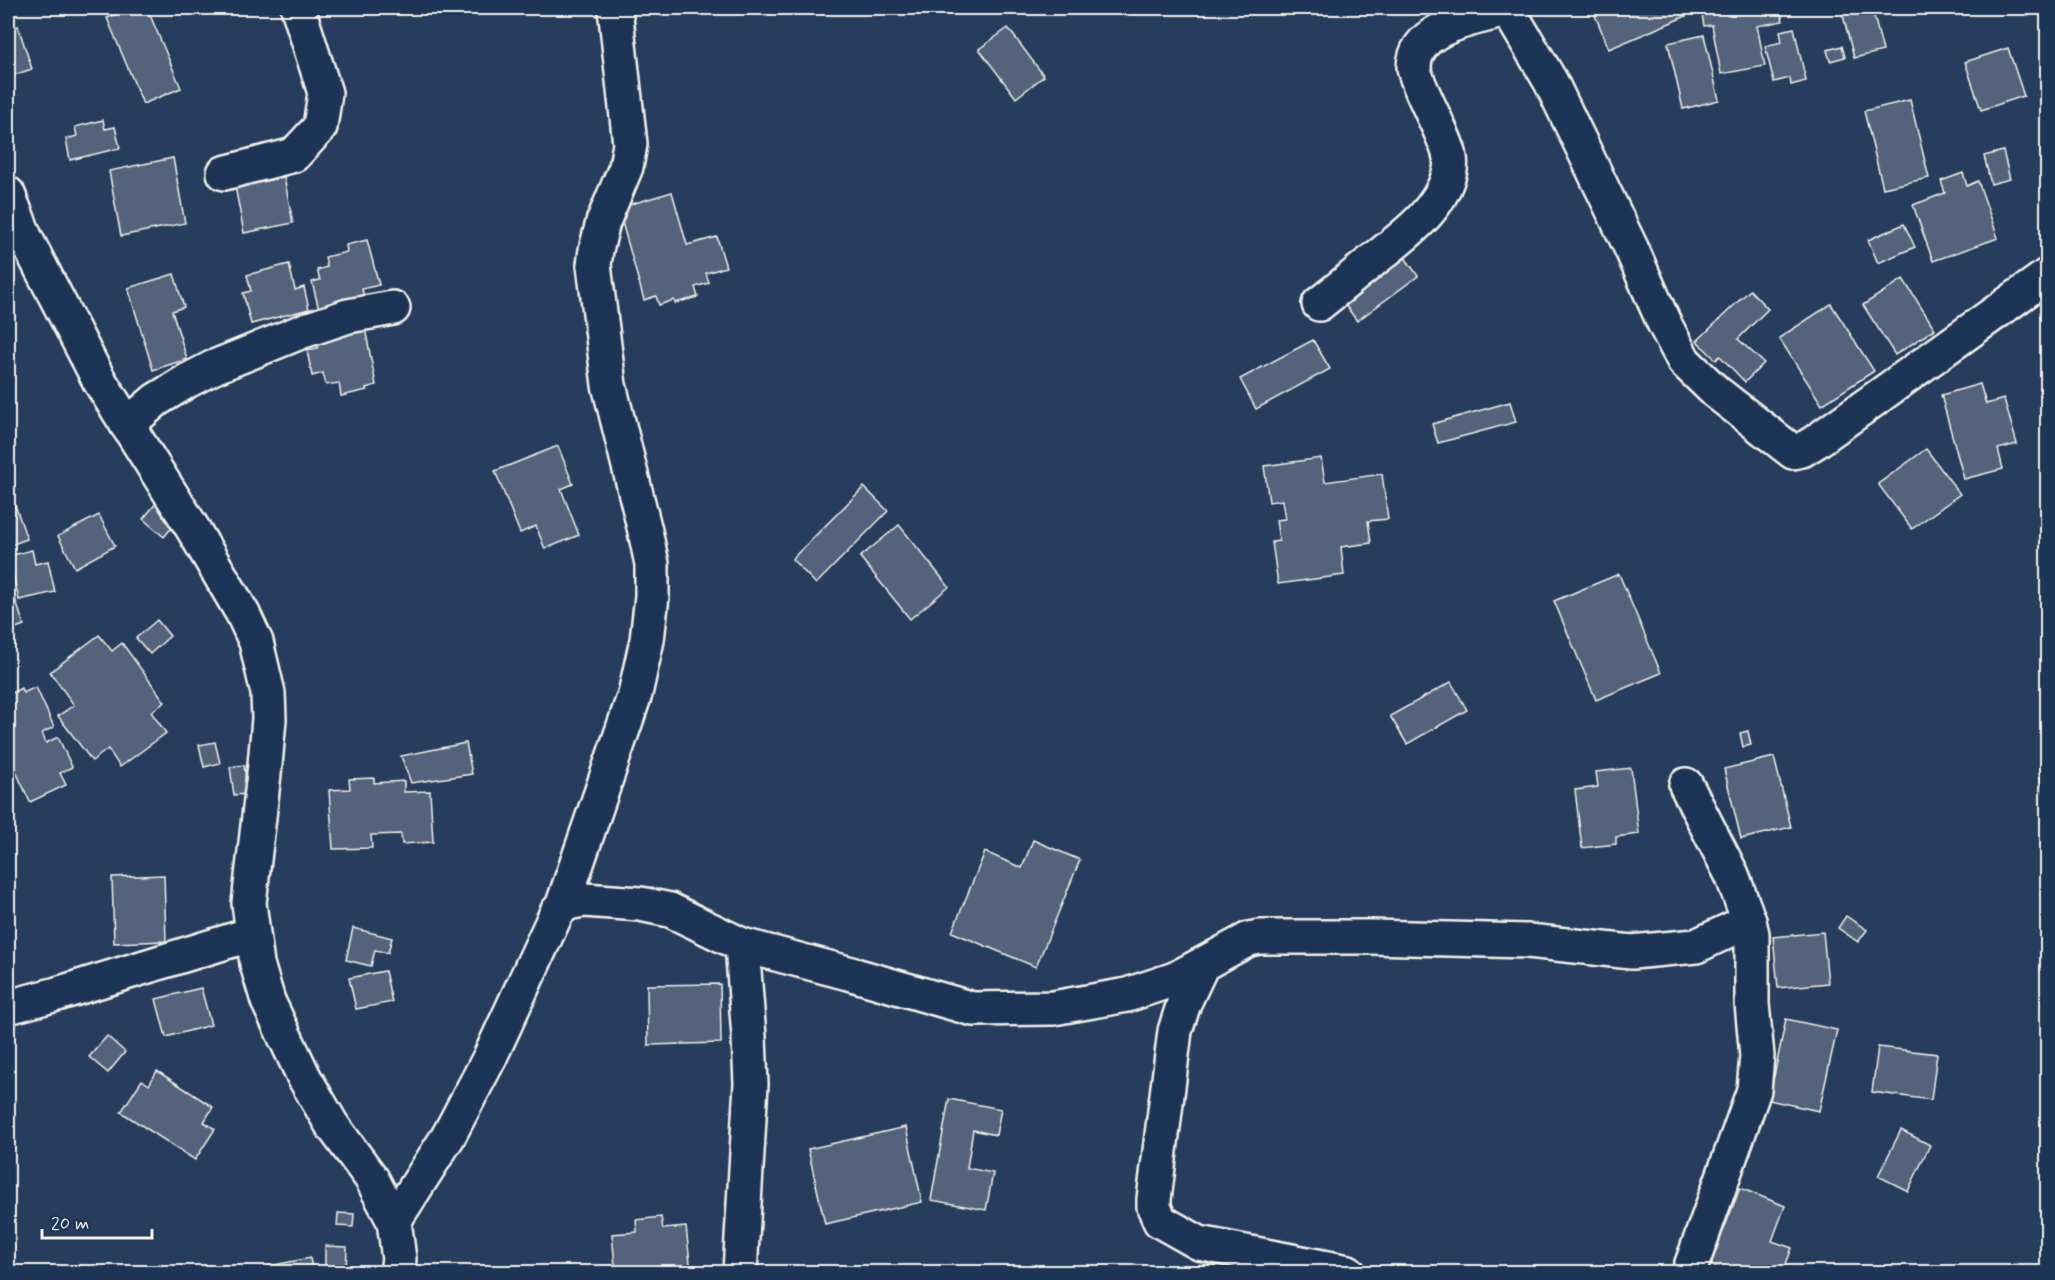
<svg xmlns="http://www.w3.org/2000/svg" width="2055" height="1280" font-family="Mynerve,sans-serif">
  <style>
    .building { fill: #52647b; stroke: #f4f1e8; stroke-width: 1.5 }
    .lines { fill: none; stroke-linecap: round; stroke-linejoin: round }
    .street-casing { stroke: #f4f1e8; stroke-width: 38 }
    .street { stroke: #1d3557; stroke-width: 33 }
  </style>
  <rect width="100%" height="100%" fill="#263d5d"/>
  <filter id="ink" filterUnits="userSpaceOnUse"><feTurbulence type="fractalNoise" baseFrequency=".0167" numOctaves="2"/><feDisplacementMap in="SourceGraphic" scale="12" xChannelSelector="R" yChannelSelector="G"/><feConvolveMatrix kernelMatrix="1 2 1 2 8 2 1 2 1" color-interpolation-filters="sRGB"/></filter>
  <g filter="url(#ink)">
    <g class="building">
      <path d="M 132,8 L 147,8 L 181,88 L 143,104 L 107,18 Z"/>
      <path d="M 1592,8 L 1682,8 L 1686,16 L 1609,49 Z"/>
      <path d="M 1701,8 L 1780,8 L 1783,21 L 1757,26 L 1765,66 L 1721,74 L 1712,25 L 1704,26 Z"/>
      <path d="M 1841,8 L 1872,8 L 1883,51 L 1854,58 Z"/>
      <path d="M 18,26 L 32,69 L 8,77 L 8,29 Z"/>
      <path d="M 1008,28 L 1044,76 L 1016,98 L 979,49 Z"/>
      <path d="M 1794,28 L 1806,81 L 1791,85 L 1790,78 L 1774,82 L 1765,46 L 1782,42 L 1780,31 Z"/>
      <path d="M 1704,35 L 1719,100 L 1683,109 L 1668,43 Z"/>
      <path d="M 1842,46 L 1845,57 L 1830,61 L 1827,50 Z"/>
      <path d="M 2008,48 L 2024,96 L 1981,110 L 1965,62 Z"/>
      <path d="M 1910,100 L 1929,178 L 1883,188 L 1864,111 Z"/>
      <path d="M 103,120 L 105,129 L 115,127 L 120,148 L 70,160 L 66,139 L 77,136 L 75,127 Z"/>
      <path d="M 2003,151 L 2010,179 L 1991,184 L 1984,156 Z"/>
      <path d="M 173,158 L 185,223 L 121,236 L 109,171 Z"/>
      <path d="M 255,167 L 258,182 L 284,177 L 293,223 L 244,233 L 235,186 Z"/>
      <path d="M 1963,173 L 1967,186 L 1978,181 L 1998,238 L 1933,261 L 1913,205 L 1945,193 L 1941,181 Z"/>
      <path d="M 672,192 L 687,245 L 717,237 L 726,267 L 706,273 L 709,283 L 695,287 L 698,297 L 675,303 L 674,300 L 659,305 L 656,296 L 644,300 L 618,208 Z"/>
      <path d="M 1904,224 L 1915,247 L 1878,263 L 1868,240 Z"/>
      <path d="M 367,240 L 379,285 L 362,289 L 366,305 L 321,317 L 312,282 L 320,280 L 317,270 L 327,267 L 325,257 L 347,252 L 346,245 Z"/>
      <path d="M 1402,253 L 1418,276 L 1357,321 L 1340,298 Z"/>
      <path d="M 289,264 L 295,290 L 304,287 L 309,309 L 251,324 L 243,293 L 251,291 L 247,275 Z"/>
      <path d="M 174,274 L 184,307 L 172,311 L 187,359 L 153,370 L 128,288 Z"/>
      <path d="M 1903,279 L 1935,329 L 1895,355 L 1863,305 Z"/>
      <path d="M 1750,290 L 1768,309 L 1738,339 L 1764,363 L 1745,382 L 1720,356 L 1716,360 L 1697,341 Z"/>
      <path d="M 1831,304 L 1874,371 L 1822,405 L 1779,338 Z"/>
      <path d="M 365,328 L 376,385 L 366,388 L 367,390 L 341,396 L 339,383 L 326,385 L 323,373 L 312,376 L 307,350 L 318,348 L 316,339 Z"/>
      <path d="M 1313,340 L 1330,369 L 1256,409 L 1240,379 Z"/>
      <path d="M 1980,384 L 1986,404 L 2004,399 L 2017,444 L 1998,449 L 2003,469 L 1964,479 L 1941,395 Z"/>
      <path d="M 1510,402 L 1516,422 L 1438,443 L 1432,424 Z"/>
      <path d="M 558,446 L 573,484 L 561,489 L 579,535 L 545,549 L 536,526 L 520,533 L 495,471 Z"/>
      <path d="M 1926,449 L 1960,494 L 1912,529 L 1878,484 Z"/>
      <path d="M 1321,458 L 1325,482 L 1382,474 L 1388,519 L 1368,521 L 1371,543 L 1341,547 L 1344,575 L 1278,584 L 1272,542 L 1279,541 L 1276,520 L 1285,519 L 1282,500 L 1269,502 L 1264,466 Z"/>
      <path d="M 864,487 L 888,511 L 816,584 L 792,559 Z"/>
      <path d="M 157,502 L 178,520 L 164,537 L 143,519 Z"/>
      <path d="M 15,505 L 27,539 L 8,546 L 8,508 Z"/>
      <path d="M 99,515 L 115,546 L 75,568 L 58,536 Z"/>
      <path d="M 899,525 L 949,587 L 910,619 L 860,557 Z"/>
      <path d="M 32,550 L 35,564 L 48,561 L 55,592 L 19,600 L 9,556 Z"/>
      <path d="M 1619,574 L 1661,673 L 1596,700 L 1554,601 Z"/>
      <path d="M 8,578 L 24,625 L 8,631 Z"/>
      <path d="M 157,620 L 170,636 L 150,654 L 136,638 Z"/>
      <path d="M 99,635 L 112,651 L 122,643 L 165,702 L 151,712 L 166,733 L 120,767 L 108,749 L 92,761 L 58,716 L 74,705 L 50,672 Z"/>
      <path d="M 1451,682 L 1467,710 L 1407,744 L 1390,716 Z"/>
      <path d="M 36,687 L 54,727 L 42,733 L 46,743 L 58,737 L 72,767 L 60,773 L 66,785 L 30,802 L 8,754 L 8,695 L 21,688 L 23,693 Z"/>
      <path d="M 1748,731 L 1751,745 L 1743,747 L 1740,733 Z"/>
      <path d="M 215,742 L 220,763 L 204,767 L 199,745 Z"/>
      <path d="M 466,743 L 472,774 L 411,783 L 401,756 Z"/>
      <path d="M 1774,757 L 1791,827 L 1741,839 L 1724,769 Z"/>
      <path d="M 244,765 L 248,794 L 234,795 L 230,767 Z"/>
      <path d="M 1631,768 L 1639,834 L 1616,837 L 1616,844 L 1582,848 L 1575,790 L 1598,787 L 1596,772 Z"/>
      <path d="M 2048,770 L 2048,806 L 2039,773 Z"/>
      <path d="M 374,778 L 374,783 L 404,781 L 404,792 L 430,791 L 433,842 L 402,844 L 401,834 L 371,835 L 372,848 L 333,849 L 329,790 L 350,789 L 349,779 Z"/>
      <path d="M 1033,840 L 1080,860 L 1036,967 L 952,932 L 985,852 L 1022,868 Z"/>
      <path d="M 164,875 L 166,941 L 114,943 L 112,877 Z"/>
      <path d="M 1846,916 L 1867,930 L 1858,942 L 1838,928 Z"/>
      <path d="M 353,928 L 392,938 L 388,953 L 375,950 L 371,966 L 346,960 Z"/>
      <path d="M 1823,932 L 1828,983 L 1778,988 L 1773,937 Z"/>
      <path d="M 385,971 L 392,1002 L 356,1009 L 349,978 Z"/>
      <path d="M 720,984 L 721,1043 L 648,1045 L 647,985 Z"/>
      <path d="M 201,988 L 211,1025 L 166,1037 L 156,999 Z"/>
      <path d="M 1786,1019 L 1837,1030 L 1819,1111 L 1769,1100 Z"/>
      <path d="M 107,1036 L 125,1052 L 108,1073 L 89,1057 Z"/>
      <path d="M 1878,1047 L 1937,1054 L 1931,1100 L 1872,1092 Z"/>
      <path d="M 157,1071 L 213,1107 L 204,1122 L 215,1129 L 195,1160 L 121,1112 L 142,1080 L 149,1085 Z"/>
      <path d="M 949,1099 L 1001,1109 L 996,1135 L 973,1130 L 967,1168 L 993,1173 L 986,1210 L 931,1200 Z"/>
      <path d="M 906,1127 L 922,1202 L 825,1224 L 808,1149 Z"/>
      <path d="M 1901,1130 L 1930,1145 L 1908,1191 L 1878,1176 Z"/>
      <path d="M 1740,1188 L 1785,1206 L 1772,1241 L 1792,1248 L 1783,1272 L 1728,1272 L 1710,1265 Z"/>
      <path d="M 338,1213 L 354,1214 L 353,1227 L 337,1226 Z"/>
      <path d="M 661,1217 L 663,1229 L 686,1227 L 691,1272 L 595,1272 L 594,1267 L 615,1265 L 612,1234 L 637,1232 L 636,1220 Z"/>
      <path d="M 325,1246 L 347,1247 L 346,1272 L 325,1272 Z"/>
      <path d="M 310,1258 L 313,1272 L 271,1272 L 269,1266 Z"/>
    </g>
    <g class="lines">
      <defs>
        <g id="street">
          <path d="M 1507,8 L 1551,82 L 1632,250 L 1664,323 L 1684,361 L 1716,392 L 1793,452 L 1802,450 L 1815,442 L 2048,275"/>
          <path d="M 224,173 L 294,155 L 320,127 L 325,93 L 298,8"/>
          <path d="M 8,194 L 25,237 L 99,380 L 193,529 L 243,614 L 256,642 L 268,693 L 269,719 L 265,765 L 249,903 L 257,964 L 268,1001 L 304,1077 L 332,1125 L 372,1179 L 394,1221 L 399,1259 L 397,1272"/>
          <path d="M 1319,304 C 1338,289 1357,273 1376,258 C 1405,235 1439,211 1449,174 C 1454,159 1446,144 1440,130 C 1435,119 1414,76 1414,67 C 1415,23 1483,18 1513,8"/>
          <path d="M 127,425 L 156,400 L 187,381 L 214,367 L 303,331 L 348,316 L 393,308"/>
          <path d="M 1686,785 L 1732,875 L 1749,921 L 1752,934 L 1752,1004 L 1757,1056 L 1754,1090 L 1689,1272"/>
          <path d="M 562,907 L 635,694 L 647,640 L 652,596 L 652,564 L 645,531 L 609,385 L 594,265 L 596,250 L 603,222 L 626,167 L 630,144 L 615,8"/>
          <path d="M 1201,967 L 1184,1003 L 1175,1031 L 1154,1199 L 1154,1207 L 1160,1221 L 1199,1243 L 1348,1272"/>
          <path d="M 8,1007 L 57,994 L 252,934"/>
          <path d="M 394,1221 L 449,1135 L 490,1057 L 557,912 L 567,903 L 584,900 L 640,904 L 670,910 L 742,945 L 848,973 L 973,1009 L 1053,1008 L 1127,995 L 1175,979 L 1249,939 L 1260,937 L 1370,937 L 1528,941 L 1632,952 L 1696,946 L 1749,921"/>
          <path d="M 740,1272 L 751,1084 L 749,1037 L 742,945"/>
        </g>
      </defs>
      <use href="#street" class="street-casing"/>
      <use href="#street" class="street"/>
    </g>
  </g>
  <rect width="2055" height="1280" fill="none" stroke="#1d3557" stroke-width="30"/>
  <rect x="15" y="15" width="2025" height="1250" fill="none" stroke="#f4f1e8" stroke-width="2" filter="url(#ink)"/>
  <path d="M42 1229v9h110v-9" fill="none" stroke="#f4f1e8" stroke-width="3"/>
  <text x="51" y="1229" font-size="18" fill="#f4f1e8" stroke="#1d3557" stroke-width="4.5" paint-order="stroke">20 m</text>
</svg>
